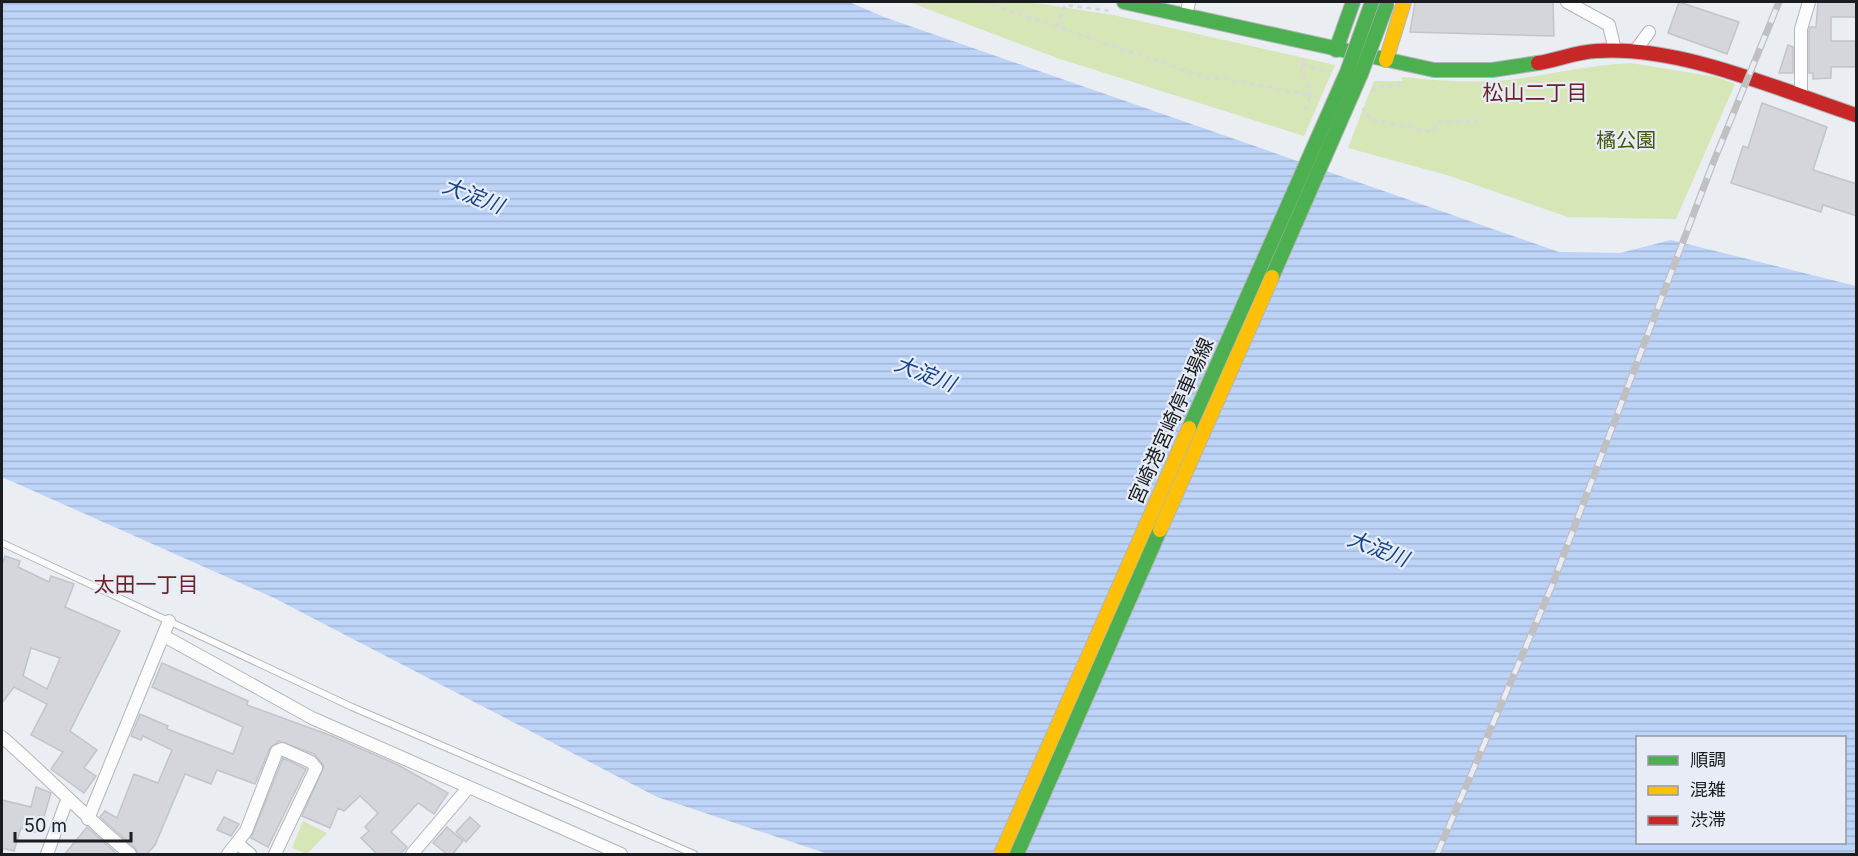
<svg xmlns="http://www.w3.org/2000/svg" width="1858" height="856" font-family="Inter,'Noto Sans JP',sans-serif">
  <style>
    .park { fill: #d6e6b6 }
    .water { fill: url(#water-rules); fill-rule: evenodd }
    .building { fill: #d5d6db; stroke: #c2c4c8; stroke-width: 1.5; fill-rule: evenodd }
    .lines { fill: none; stroke-linecap: round; stroke-linejoin: round }
    .lane-casing { stroke: #b3b5b9; stroke-width: 8 }
    .street-casing { stroke: #b3b5b9; stroke-width: 14 }
    .fast-casing { stroke: #b3b5b9; stroke-width: 16 }
    .slow-casing { stroke: #b3b5b9; stroke-width: 16 }
    .jam-casing { stroke: #b3b5b9; stroke-width: 16 }
    .path { stroke: #d9d9db; stroke-width: 3; stroke-dasharray: 4.5 4.5; stroke-linecap: butt }
    .lane { stroke: #fcfcfd; stroke-width: 6 }
    .street { stroke: #fcfcfd; stroke-width: 12 }
    .fast { stroke: #4caf50; stroke-width: 14 }
    .slow { stroke: #ffc107; stroke-width: 14 }
    .jam { stroke: #c62828; stroke-width: 14 }
    .rail-casing { stroke: #c0c0c2; stroke-width: 7 }
    .rail { stroke: #e7ecf6; stroke-width: 4.5; stroke-dasharray: 14; stroke-linecap: butt }
    .fast-bridge-casing { stroke: #b3b5b9; stroke-width: 16; stroke-linecap: butt }
    .slow-bridge-casing { stroke: #b3b5b9; stroke-width: 16; stroke-linecap: butt }
    .fast-bridge { stroke: #4caf50; stroke-width: 14 }
    .slow-bridge { stroke: #ffc107; stroke-width: 14 }
    .labels { text-anchor: middle; stroke-width: 4.5; stroke-linejoin: round; paint-order: stroke }
    .park-label { font-size: 20px; fill: #465610; stroke: #e7ecf6 }
    .street-label { font-size: 20px; fill: #1a1c1f; stroke: #e7ecf6 }
    .neighbourhood-label { font-size: 21px; fill: #692328; stroke: #e7ecf6 }
    .water-label { font-size: 21px; font-style: italic; fill: #154589; stroke: #e7ecf6 }
  </style>
  <defs>
    <pattern id="water-rules" width="6" height="5" patternUnits="userSpaceOnUse" patternTransform="scale(1.5)"><rect width="6" height="5" fill="#bdd4f8"/><path d="M0 2.5h6" fill="none" stroke="#a2b5d4"/></pattern>
  </defs>
  <rect width="100%" height="100%" fill="#eaedf2"/>
  <g class="park">
    <path d="M 909,2 L 1029,2 L 1113,15 L 1335,65 L 1304,136 L 1057,58 Z"/>
    <path d="M 1631,63 L 1716,77 L 1735,84 L 1676,219 L 1568,217 L 1450,176 L 1348,148 L 1374,81 L 1402,81 L 1402,77 C 1438,81 1472,83 1508,80 C 1549,75 1589,65 1631,63 Z"/>
    <path d="M 303,821 L 327,833 L 307,854 L 292,848 Z"/>
  </g>
  <path class="water" d="M 2,2 L 849,2 L 884,17 L 1559,252 L 1620,253 L 1671,240 L 1856,286 L 1856,854 L 828,854 L 657,797 L 274,598 L 2,477 ZM 1638,738 L 1844,738 L 1844,842 L 1638,842 Z"/>
  <g class="building">
    <path d="M 1415,2 L 1553,2 L 1554,36 L 1410,32 Z"/>
    <path d="M 1679,2 L 1739,22 L 1727,54 L 1668,33 Z"/>
    <path d="M 1818,2 L 1857,2 L 1857,17 L 1831,17 L 1831,41 L 1857,41 L 1857,67 L 1831,67 L 1831,78 L 1813,79 L 1813,73 L 1809,73 L 1809,30 L 1810,27 L 1816,27 Z"/>
    <path d="M 1788,45 L 1793,47 L 1793,73 L 1779,73 Z"/>
    <path d="M 1762,103 L 1827,127 L 1813,170 L 1857,184 L 1857,216 L 1823,205 L 1821,212 L 1731,183 L 1743,146 L 1748,148 Z"/>
    <path d="M 5,556 L 20,561 L 18,567 L 49,582 L 51,576 L 74,584 L 65,607 L 120,631 L 70,731 L 97,750 L 84,768 L 96,776 L 84,793 L 51,769 L 63,752 L 31,735 L 47,704 L 14,687 L 2,703 L 2,565 ZM 31,648 L 60,658 L 47,689 L 23,676 Z"/>
    <path d="M 162,663 L 248,701 L 247,705 L 332,736 L 398,765 L 448,793 L 434,814 L 418,803 L 391,832 L 407,847 L 399,855 L 378,855 L 361,838 L 369,831 L 365,827 L 378,813 L 360,796 L 344,811 L 338,808 L 330,828 L 302,816 L 324,766 L 314,754 L 279,741 L 270,748 L 255,784 L 217,770 L 211,784 L 185,774 L 155,845 L 146,855 L 138,855 L 135,848 L 100,817 L 105,811 L 117,818 L 134,774 L 158,783 L 172,750 L 143,736 L 141,740 L 131,736 L 140,714 L 168,726 L 167,729 L 233,754 L 243,727 L 152,687 Z"/>
    <path d="M 283,758 L 306,769 L 268,847 L 251,838 Z"/>
    <path d="M 36,787 L 51,793 L 44,817 L 39,816 L 35,832 L 21,828 L 14,851 L 2,848 L 2,800 L 31,807 Z"/>
    <path d="M 224,817 L 239,824 L 231,836 L 217,830 Z"/>
    <path d="M 470,817 L 480,826 L 466,842 L 456,832 Z"/>
    <path d="M 87,827 L 108,846 L 118,855 L 64,855 Z"/>
    <path d="M 447,827 L 463,841 L 452,855 L 448,855 L 433,843 Z"/>
  </g>
  <g class="lines">
    <defs>
      <path id="lane" d="M 2,543 L 352,707 L 694,854"/>
      <g id="street">
        <path d="M 1567,2 L 1609,25 L 1615,50"/>
        <path d="M 1186,16 L 1189,2"/>
        <path d="M 1635,51 L 1649,32"/>
        <path d="M 1801,95 L 1801,29 L 1809,2"/>
        <path d="M 164,636 L 312,718 L 621,854"/>
        <path d="M 2,737 C 46,775 85,817 130,854"/>
        <path d="M 88,819 L 169,621"/>
        <path d="M 238,844 L 250,854"/>
        <path d="M 47,854 L 67,800"/>
        <path d="M 228,854 L 246,831 L 277,751 L 282,749 L 311,762 L 316,768 L 275,854"/>
        <path d="M 412,854 L 468,788"/>
      </g>
      <g id="fast">
        <path d="M 1124,2 L 1434,70 L 1492,70 L 1538,63"/>
        <path d="M 1336,50 L 1353,2"/>
      </g>
      <path id="slow" d="M 1386,60 L 1404,2"/>
      <path id="jam" d="M 1538,63 C 1557,60 1576,52 1596,51 C 1679,45 1777,89 1856,115"/>
    </defs>
    <use href="#lane" class="lane-casing"/>
    <use href="#street" class="street-casing"/>
    <use href="#fast" class="fast-casing"/>
    <use href="#slow" class="slow-casing"/>
    <use href="#jam" class="jam-casing"/>
    <g class="path">
      <path d="M 984,2 L 1208,78 L 1225,79 L 1310,95 L 1305,111"/>
      <path d="M 1057,27 L 1065,5 L 1111,11"/>
      <path d="M 1303,58 L 1301,72 L 1308,83 L 1310,95 L 1318,97"/>
      <path d="M 1302,64 L 1329,72"/>
      <path d="M 1373,92 L 1375,88 L 1401,85"/>
      <path d="M 1362,109 L 1368,111 L 1369,119 L 1432,132 L 1439,122 L 1482,121"/>
    </g>
    <use href="#lane" class="lane"/>
    <use href="#street" class="street"/>
    <use href="#fast" class="fast"/>
    <use href="#slow" class="slow"/>
    <use href="#jam" class="jam"/>
    <defs>
      <path id="rail" d="M 1437,854 L 1551,588 L 1713,163 L 1779,2"/>
    </defs>
    <use href="#rail" class="rail-casing"/>
    <use href="#rail" class="rail"/>
    <defs>
      <g id="fast-bridge">
        <path d="M 1272,277 L 1361,74 L 1387,4"/>
        <path d="M 1189,428 L 1347,72 L 1372,2"/>
        <path d="M 1017,854 L 1160,530"/>
      </g>
      <g id="slow-bridge">
        <path d="M 1160,530 L 1272,277"/>
        <path d="M 1001,854 L 1189,428"/>
      </g>
    </defs>
    <use href="#fast-bridge" class="fast-bridge-casing"/>
    <use href="#slow-bridge" class="slow-bridge-casing"/>
    <use href="#fast-bridge" class="fast-bridge"/>
    <use href="#slow-bridge" class="slow-bridge"/>
  </g>
  <g class="labels">
    <g class="park-label">
      <text x="1626" y="147">橘公園</text>
    </g>
    <g class="street-label">
      <text transform="translate(1171 421) rotate(-66)" y="7">宮崎港宮崎停車場線</text>
    </g>
    <g class="neighbourhood-label">
      <text x="1535" y="100">松山二丁目</text>
      <text x="146" y="592">太田一丁目</text>
    </g>
    <g class="water-label">
      <text transform="translate(473 196) rotate(21)" y="7">大淀川</text>
      <text transform="translate(925 374) rotate(21)" y="7">大淀川</text>
      <text transform="translate(1378 549) rotate(21)" y="7">大淀川</text>
    </g>
  </g>
  <rect width="1858" height="856" fill="none" stroke="#1a1c1f" stroke-width="6"/>
  <rect x="1636" y="736" width="210" height="108" fill="#e7ecf6" stroke="#9599a0" stroke-width="1.5"/>
  <rect x="1648" y="756" width="30" height="9" fill="#4caf50" stroke="#9599a0" stroke-width="1.5"/>
  <text x="1690" y="766" font-size="18" fill="#1a1c1f">順調</text>
  <rect x="1648" y="786" width="30" height="9" fill="#ffc107" stroke="#9599a0" stroke-width="1.5"/>
  <text x="1690" y="796" font-size="18" fill="#1a1c1f">混雑</text>
  <rect x="1648" y="816" width="30" height="9" fill="#c62828" stroke="#9599a0" stroke-width="1.5"/>
  <text x="1690" y="826" font-size="18" fill="#1a1c1f">渋滞</text>
  <path d="M15 832v9h116v-9" fill="none" stroke="#1a1c1f" stroke-width="3"/>
  <text x="24" y="832" font-size="18" fill="#1a1c1f" stroke="#e7ecf6" stroke-width="4.5" paint-order="stroke">50 m</text>
</svg>
